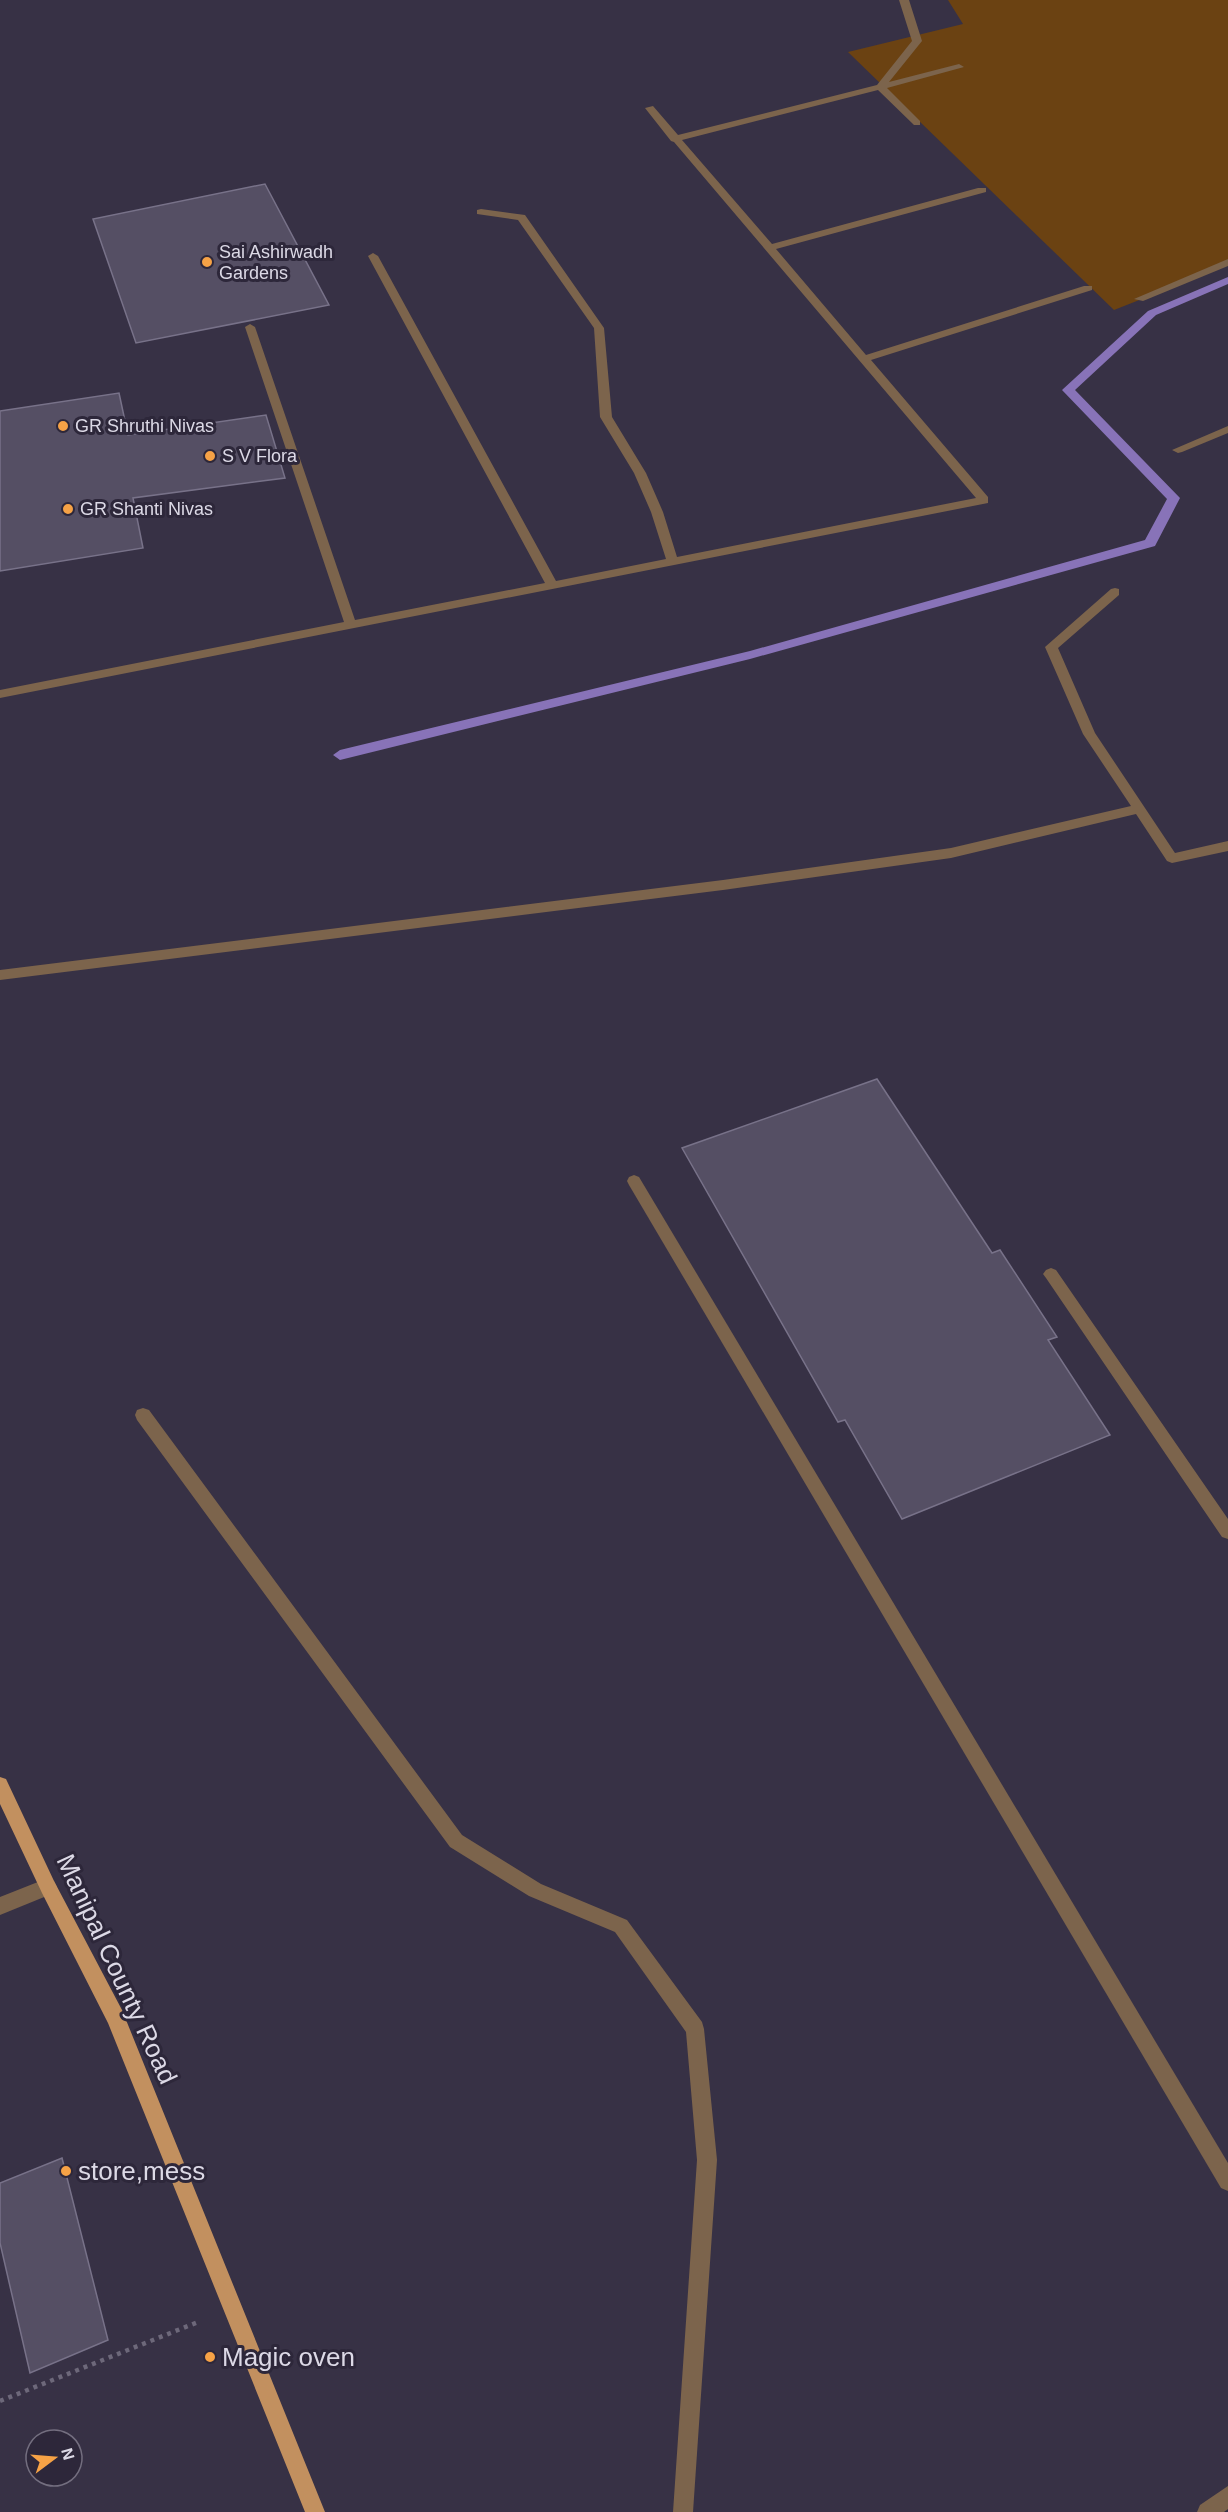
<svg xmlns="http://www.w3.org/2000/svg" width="1228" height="2512" font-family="Arial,sans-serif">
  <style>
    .green { fill: #6b4212 }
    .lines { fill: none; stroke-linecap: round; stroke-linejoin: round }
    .stream { fill: #8873b8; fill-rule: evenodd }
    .building { fill: #554f64; stroke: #787289; stroke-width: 1.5 }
    .path { stroke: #6d687a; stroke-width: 4.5; stroke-dasharray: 4 5; stroke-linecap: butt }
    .minor { fill: #7c644c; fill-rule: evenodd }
    .major { fill: #c2905f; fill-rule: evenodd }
    .poi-dot { fill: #f6a246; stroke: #2d273a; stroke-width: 2 }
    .labels { text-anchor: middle; stroke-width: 6; stroke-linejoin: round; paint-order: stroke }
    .far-poi-label { font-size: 18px; fill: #dcd9e6; stroke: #2d273a; text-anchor: start }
    .near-street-label { font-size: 26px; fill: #dcd9e6; stroke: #2d273a }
    .near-poi-label { font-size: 26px; fill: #dcd9e6; stroke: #2d273a; text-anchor: start }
  </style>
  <rect width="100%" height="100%" fill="#373145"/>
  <path class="green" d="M 948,0 L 1228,0 L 1228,265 L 1114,310 L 848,52 L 963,24 Z"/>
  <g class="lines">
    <path class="stream" d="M 1228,277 L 1228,284 L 1156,315 L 1075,390 L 1180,498 L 1155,546 L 750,659 L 340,760 L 333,755 L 340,750 L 750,651 L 1145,540 L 1167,499 L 1062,390 L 1148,311 Z"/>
  </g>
  <g class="building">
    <path d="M 265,184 L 329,305 L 136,343 L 93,219 Z"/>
    <path d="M 119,393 L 128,435 L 266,415 L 285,478 L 133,498 L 143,548 L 0,571 L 0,411 Z"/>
    <path d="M 877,1079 L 992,1253 L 1000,1250 L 1057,1337 L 1048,1340 L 1110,1435 L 902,1519 L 845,1420 L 838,1422 L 682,1148 Z"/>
    <path d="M 62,2158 L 108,2340 L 30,2373 L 0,2243 L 0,2183 Z"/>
  </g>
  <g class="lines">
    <path class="path" d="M 0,2401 L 198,2322"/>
    <g class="minor">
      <path d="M 899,0 L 909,0 L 922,41 L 889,82 L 959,64 L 964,67 L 887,88 L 920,121 L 920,125 L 914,125 L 878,90 L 682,140 L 772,244 L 978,188 L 986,188 L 986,192 L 776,249 L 866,355 L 1084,286 L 1092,286 L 1092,290 L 871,360 L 988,497 L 988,503 L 0,698 L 0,690 L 344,622 L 245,327 L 250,324 L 255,327 L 355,620 L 545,583 L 368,256 L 373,253 L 378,256 L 556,581 L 666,559 L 651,512 L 634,473 L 600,417 L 594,328 L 518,220 L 477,214 L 477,210 L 481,209 L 525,215 L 604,328 L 612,417 L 646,473 L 663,512 L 677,557 L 976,498 L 674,142 L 671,141 L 645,108 L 653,106 L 678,135 L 877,85 L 912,41 Z"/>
      <path d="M 1228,259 L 1228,266 L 1143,301 L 1134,299 Z"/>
      <path d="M 1228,426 L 1228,433 L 1182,452 L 1178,453 L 1172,450 Z"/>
      <path d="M 1115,588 L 1119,589 L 1119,595 L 1058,648 L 1095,733 L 1175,853 L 1228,841 L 1228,851 L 1172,863 L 1167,861 L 1136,814 L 951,858 L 723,890 L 0,980 L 0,970 L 723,880 L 951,848 L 1131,806 L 1083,734 L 1045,647 L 1111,589 Z"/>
      <path d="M 634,1175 L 639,1177 L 1228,2163 L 1228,2191 L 1221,2188 L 629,1185 L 627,1181 L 629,1177 Z"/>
      <path d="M 1051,1268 L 1056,1270 L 1228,1519 L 1228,1539 L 1222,1537 L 1046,1278 L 1043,1274 L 1046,1270 Z"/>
      <path d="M 143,1408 L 149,1410 L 462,1835 L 541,1884 L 627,1920 L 702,2022 L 704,2029 L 717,2160 L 693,2512 L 673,2512 L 697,2160 L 686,2032 L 615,1932 L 529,1896 L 450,1847 L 137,1420 L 135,1415 L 137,1410 Z"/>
      <path d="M 48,1878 L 54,1881 L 57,1887 L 54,1893 L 0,1915 L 0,1897 Z"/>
      <path d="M 1228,2486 L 1228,2509 L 1224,2512 L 1197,2512 L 1200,2505 Z"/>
    </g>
    <path class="major" d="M 0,1777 L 6,1779 L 54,1881 L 122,2010 L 325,2512 L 305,2512 L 108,2023 L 42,1893 L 0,1804 Z"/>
  </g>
  <g class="poi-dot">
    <circle cx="207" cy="262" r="6"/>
    <circle cx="63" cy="426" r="6"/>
    <circle cx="210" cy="456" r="6"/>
    <circle cx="68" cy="509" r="6"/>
    <circle cx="66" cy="2171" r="6"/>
    <circle cx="210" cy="2357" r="6"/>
  </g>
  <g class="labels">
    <g class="far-poi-label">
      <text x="219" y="258">Sai Ashirwadh<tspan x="219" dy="21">Gardens</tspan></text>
      <text x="75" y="432">GR Shruthi Nivas</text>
      <text x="222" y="462">S V Flora</text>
      <text x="80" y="515">GR Shanti Nivas</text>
    </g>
    <g class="near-street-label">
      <text transform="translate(117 1969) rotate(65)" y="9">Manipal County Road</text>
    </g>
    <g class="near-poi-label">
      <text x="78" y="2180">store,mess</text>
      <text x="222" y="2366">Magic oven</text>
    </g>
  </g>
  <g transform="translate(54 2458) rotate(74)"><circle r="28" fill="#2d273a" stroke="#736e7f" stroke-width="1.5"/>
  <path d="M0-4.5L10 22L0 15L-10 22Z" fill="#f6a246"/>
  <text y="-9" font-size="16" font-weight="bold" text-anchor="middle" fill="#dcd9e6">N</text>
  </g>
</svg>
